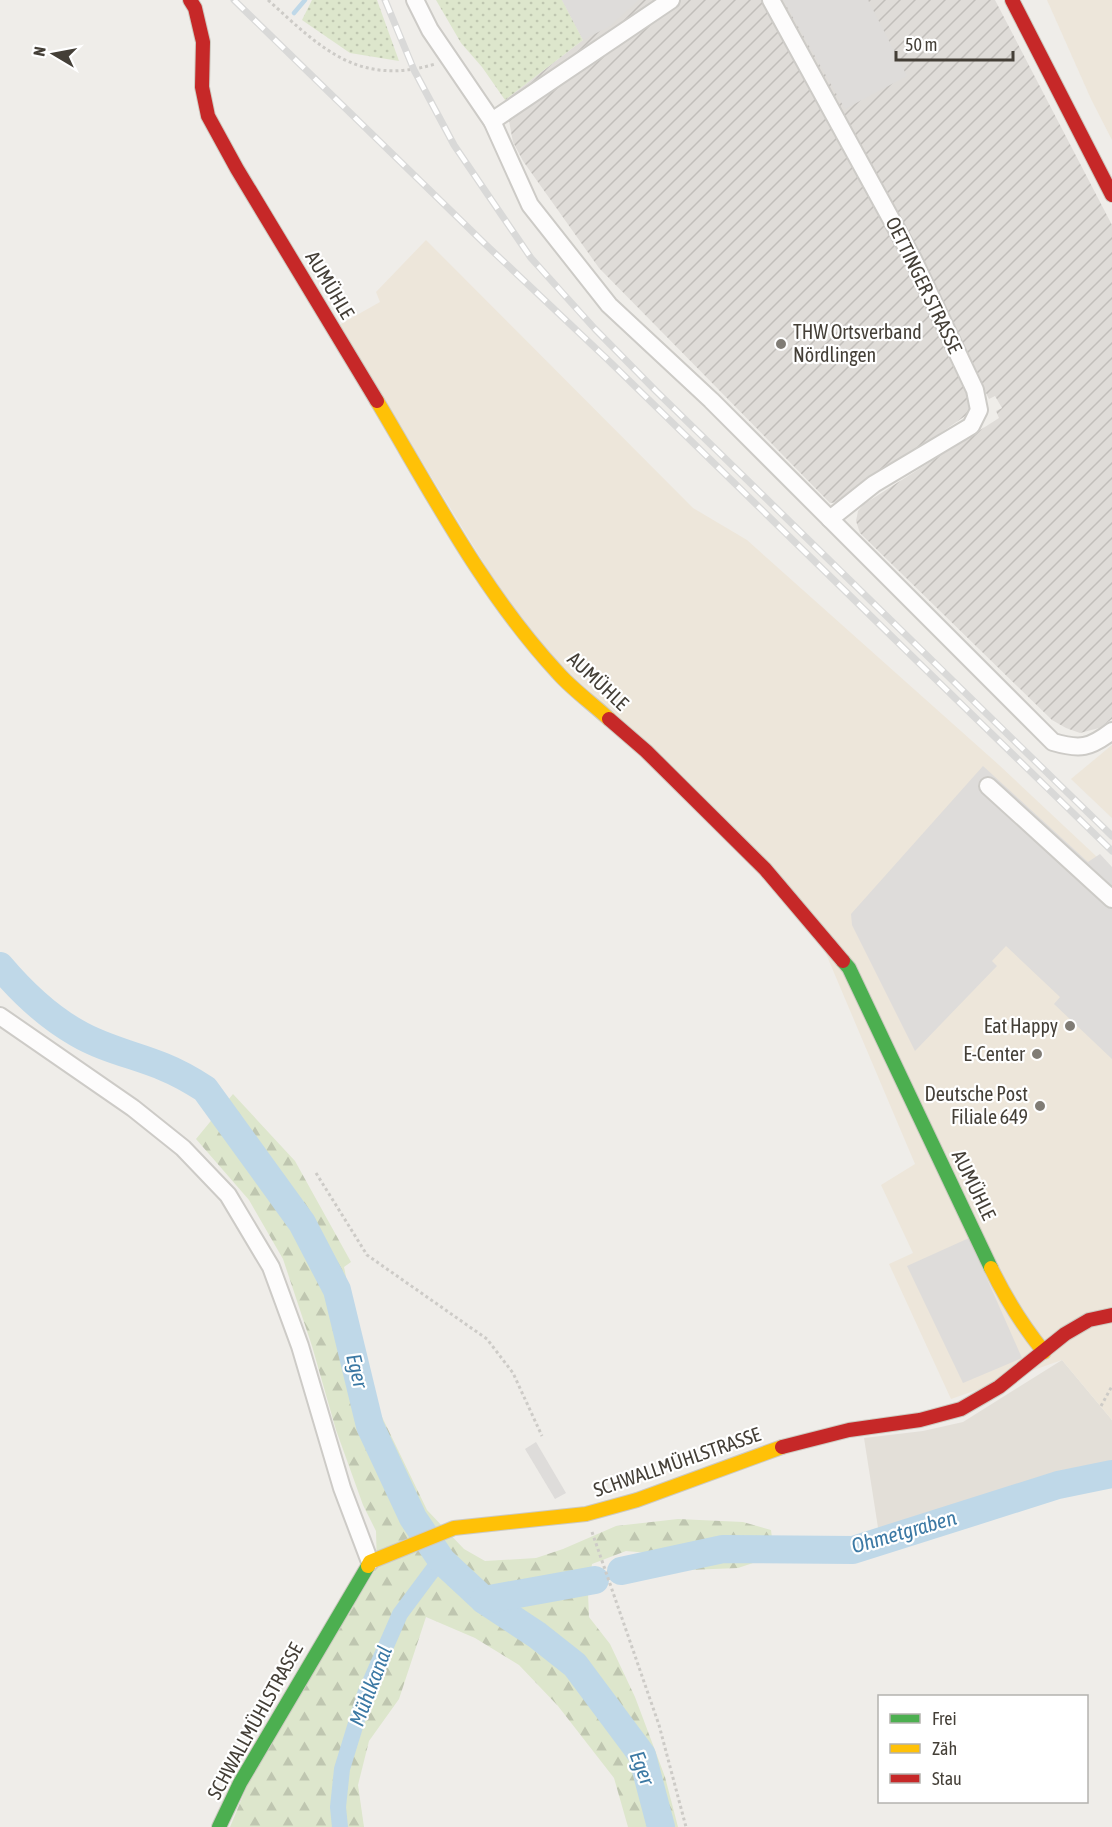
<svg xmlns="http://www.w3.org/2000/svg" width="1112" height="1827" font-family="'Asap Condensed',sans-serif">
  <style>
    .residential { fill: #e3dfd8 }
    .commercial { fill: #ede6da }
    .industrial { fill: url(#industrial-furrows) }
    .grass { fill: url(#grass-dots) }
    .forest { fill: url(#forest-firs) }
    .parking { fill: #dedcda }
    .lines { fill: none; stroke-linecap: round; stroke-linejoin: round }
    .stream { stroke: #bfd8e8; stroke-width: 4.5 }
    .canal { stroke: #bfd8e8; stroke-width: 16 }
    .river { stroke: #bfd8e8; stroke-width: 28 }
    .street-casing { stroke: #cdcbc7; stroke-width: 20 }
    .fast-casing { stroke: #cdcac1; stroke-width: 16 }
    .slow-casing { stroke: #cdcac1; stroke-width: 16 }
    .jam-casing { stroke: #cdcac1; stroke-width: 16 }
    .path { stroke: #cdcbc7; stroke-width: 3; stroke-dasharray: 3 3; stroke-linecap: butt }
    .street { stroke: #fdfcfc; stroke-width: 16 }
    .fast { stroke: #4caf50; stroke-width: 14 }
    .slow { stroke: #ffc107; stroke-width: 14 }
    .jam { stroke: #c62828; stroke-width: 14 }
    .rail-casing { stroke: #d9d9d8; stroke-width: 7 }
    .rail { stroke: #fff; stroke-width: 4.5; stroke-dasharray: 14; stroke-linecap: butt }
    .poi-dot { fill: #807c75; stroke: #fff; stroke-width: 2 }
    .labels { text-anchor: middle; stroke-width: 4.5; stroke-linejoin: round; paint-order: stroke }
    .street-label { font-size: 20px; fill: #443f37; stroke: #fff }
    .poi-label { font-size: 20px; fill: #443f37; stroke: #fff; text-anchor: end }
    .water-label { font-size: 21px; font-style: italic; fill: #3c79a4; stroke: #fff }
  </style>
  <defs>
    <pattern id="industrial-furrows" width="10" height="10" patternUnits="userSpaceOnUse" patternTransform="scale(1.5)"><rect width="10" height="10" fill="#dfdcd8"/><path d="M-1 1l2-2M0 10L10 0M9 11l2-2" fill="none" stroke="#c1beba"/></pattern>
    <pattern id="grass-dots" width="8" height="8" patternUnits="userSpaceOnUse" patternTransform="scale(1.5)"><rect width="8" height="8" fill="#dde6cc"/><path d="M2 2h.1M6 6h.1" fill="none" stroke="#bfc6b0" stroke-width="1.8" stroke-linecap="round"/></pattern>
    <pattern id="forest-firs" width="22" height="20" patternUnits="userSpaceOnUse" patternTransform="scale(1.5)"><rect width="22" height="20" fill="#dde6cc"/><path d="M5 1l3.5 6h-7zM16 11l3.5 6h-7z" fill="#bfc6b0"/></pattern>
  </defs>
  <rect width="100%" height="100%" fill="#efede9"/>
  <path class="residential" d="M 1062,1360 L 1112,1420 L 1112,1468 L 1061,1478 L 974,1507 L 879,1534 L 864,1438 L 923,1431 L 963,1422 Z"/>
  <g class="commercial">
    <path d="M 1047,0 L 1112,0 L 1112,140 L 1091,99 Z"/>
    <path d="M 426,240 L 693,508 L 747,540 L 999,765 L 1112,871 L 1112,1420 L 1062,1360 L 951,1399 L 889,1264 L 913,1253 L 881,1185 L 915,1164 L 807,909 L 527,634 L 339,325 L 380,302 L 376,292 Z"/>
    <path d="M 1112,745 L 1112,818 L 1071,779 Z"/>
  </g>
  <path class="industrial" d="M 562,0 L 995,0 L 1112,225 L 1112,719 L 1099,728 L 1080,733 L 1066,728 L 1052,720 L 860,533 L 856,521 L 858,511 L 864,504 L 999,418 L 996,411 L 1002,408 L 995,396 L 989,399 L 889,197 L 987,401 L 840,502 L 830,503 L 599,268 L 523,161 L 513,142 L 505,100 L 583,40 Z"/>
  <g class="grass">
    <path d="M 312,0 L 377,0 L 399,61 L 350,53 L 302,20 Z"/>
    <path d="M 436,0 L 562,0 L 583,40 L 505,100 L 482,67 L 461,43 Z"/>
  </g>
  <path class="forest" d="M 233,1094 L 295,1161 L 351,1262 L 344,1267 L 369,1390 L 427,1510 L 464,1549 L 485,1561 L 536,1558 L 563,1549 L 616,1526 L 678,1519 L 743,1522 L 771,1530 L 774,1553 L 762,1560 L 738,1568 L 689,1570 L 648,1553 L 626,1551 L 592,1564 L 588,1593 L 589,1617 L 610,1644 L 635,1697 L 665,1777 L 678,1827 L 628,1827 L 614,1778 L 558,1706 L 519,1665 L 475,1638 L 426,1617 L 399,1699 L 369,1741 L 358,1785 L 364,1827 L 230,1827 L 255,1767 L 377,1567 L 376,1531 L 363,1505 L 336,1430 L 312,1346 L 283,1259 L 249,1200 L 196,1139 Z"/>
  <g class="parking">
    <path d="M 562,0 L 639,0 L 610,26 L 583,40 Z"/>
    <path d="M 783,0 L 868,0 L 907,76 L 845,109 Z"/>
    <path d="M 983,766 L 1088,862 L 1100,854 L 1112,867 L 1112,1059 L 1054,1004 L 1060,997 L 1006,946 L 992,961 L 997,966 L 915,1051 L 852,925 L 851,914 Z"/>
    <path d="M 969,1238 L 1022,1358 L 963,1383 L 907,1266 Z"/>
    <path d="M 536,1442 L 566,1493 L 555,1499 L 525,1449 Z"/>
  </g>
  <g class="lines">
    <path class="stream" d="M 294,13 L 305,0"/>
    <path class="canal" d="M 340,1827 L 338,1807 L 342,1769 L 365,1694 L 400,1614 L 432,1571 L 442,1561"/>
    <g class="river">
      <path d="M 0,966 C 22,992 47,1016 77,1033 C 104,1049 135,1055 164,1067 C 179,1073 191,1080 205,1089 L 302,1223 L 337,1290 L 370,1426 L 413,1518 L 442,1561 L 484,1600 L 537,1635 L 575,1665 L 642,1755 L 661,1827"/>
      <path d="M 621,1571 L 723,1549 L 853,1550 L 1058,1485 L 1112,1474"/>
      <path d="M 484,1600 L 595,1580"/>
    </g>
    <defs>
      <g id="street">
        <path d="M 415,0 L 430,30 L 492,121 L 530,205 L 609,305 L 711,400 L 1053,742 C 1080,750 1090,748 1112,731"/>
        <path d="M 771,0 L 913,259 L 975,390 L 979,410 L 971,426 L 874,484 L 830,519"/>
        <path d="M 492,121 L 671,0"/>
        <path d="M 988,786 L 1112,899"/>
        <path d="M 0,1016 L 133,1108 L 183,1148 L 228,1195 L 271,1267 L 300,1346 L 342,1488 L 370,1562"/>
      </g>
      <g id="fast">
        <path d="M 843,961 L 849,968 L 991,1268"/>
        <path d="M 219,1827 L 240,1783 L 368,1566"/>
      </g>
      <g id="slow">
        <path d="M 377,401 C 433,495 483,592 558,673 C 573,690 593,704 609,719"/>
        <path d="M 991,1268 C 1006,1299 1023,1326 1044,1352"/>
        <path d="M 368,1566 L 370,1562 L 454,1528 L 586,1514 L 637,1500 L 782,1447"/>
      </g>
      <g id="jam">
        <path d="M 190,0 L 195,8 L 203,42 L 202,87 L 208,116 L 237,169 L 377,401"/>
        <path d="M 1012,0 L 1112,195"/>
        <path d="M 609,719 L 646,751 L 765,869 L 843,961"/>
        <path d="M 782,1447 L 849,1430 L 920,1420 L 961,1409 L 999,1387 L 1065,1334 L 1089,1320 L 1112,1315"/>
      </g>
    </defs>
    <use href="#street" class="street-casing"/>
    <use href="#fast" class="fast-casing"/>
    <use href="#slow" class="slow-casing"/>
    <use href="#jam" class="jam-casing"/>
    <g class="path">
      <path d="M 268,0 C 321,48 358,87 435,64"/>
      <path d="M 316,1173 L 367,1255 L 487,1339 L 513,1373 L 542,1436"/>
      <path d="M 1101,1406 L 1112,1386"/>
      <path d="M 592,1532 L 659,1725 L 686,1827"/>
    </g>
    <use href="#street" class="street"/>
    <use href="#fast" class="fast"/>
    <use href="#slow" class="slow"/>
    <use href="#jam" class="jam"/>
    <defs>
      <g id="rail">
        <path d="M 234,0 L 484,243 L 607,359 L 1112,851"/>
        <path d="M 385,0 L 414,70 L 454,145 L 531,258 L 595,329 L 657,392 L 1112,836"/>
      </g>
    </defs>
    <use href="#rail" class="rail-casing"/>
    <use href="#rail" class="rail"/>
  </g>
  <g class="poi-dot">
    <circle cx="781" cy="344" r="6"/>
    <circle cx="1070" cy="1026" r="6"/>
    <circle cx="1037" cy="1054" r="6"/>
    <circle cx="1040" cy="1106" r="6"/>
  </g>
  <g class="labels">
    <g class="street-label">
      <text transform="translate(330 285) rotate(59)" y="7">AUMÜHLE</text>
      <text transform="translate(924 285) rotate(64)" y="7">OETTINGER STRASSE</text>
      <text transform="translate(598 681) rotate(43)" y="7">AUMÜHLE</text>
      <text transform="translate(974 1185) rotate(64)" y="7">AUMÜHLE</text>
      <text transform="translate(677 1462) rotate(-19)" y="7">SCHWALLMÜHLSTRASSE</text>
      <text transform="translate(255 1721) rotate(-61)" y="7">SCHWALLMÜHLSTRASSE</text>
    </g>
    <g class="poi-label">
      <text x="793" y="339" text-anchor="start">THW Ortsverband<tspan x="793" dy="23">Nördlingen</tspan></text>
      <text x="1058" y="1033">Eat Happy</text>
      <text x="1025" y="1061">E-Center</text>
      <text x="1028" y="1101">Deutsche Post<tspan x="1028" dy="23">Filiale 649</tspan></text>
    </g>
    <g class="water-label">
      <text transform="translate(357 1371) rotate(76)" y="7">Eger</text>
      <text transform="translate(904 1532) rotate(-16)" y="7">Ohmetgraben</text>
      <text transform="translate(371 1686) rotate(-69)" y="7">Mühlkanal</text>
      <text transform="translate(642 1768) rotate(69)" y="7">Eger</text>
    </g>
  </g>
  <rect x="878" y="1695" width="210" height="108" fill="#ffffff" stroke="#b4b2af" stroke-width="1.5"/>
  <rect x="890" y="1714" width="30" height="9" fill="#4caf50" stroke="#b4b2af" stroke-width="1.5"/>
  <text x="932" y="1725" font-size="18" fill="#443f37">Frei</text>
  <rect x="890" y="1744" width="30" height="9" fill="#ffc107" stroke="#b4b2af" stroke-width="1.5"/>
  <text x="932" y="1755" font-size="18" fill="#443f37">Zäh</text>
  <rect x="890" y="1774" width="30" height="9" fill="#c62828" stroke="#b4b2af" stroke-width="1.5"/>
  <text x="932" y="1785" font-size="18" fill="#443f37">Stau</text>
  <g transform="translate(54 54) rotate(280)" stroke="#ffffff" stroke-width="4.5" paint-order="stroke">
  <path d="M0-4.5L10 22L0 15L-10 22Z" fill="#443f37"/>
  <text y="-9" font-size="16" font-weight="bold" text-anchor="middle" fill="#443f37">N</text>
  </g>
  <path d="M896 51v9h117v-9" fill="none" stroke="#443f37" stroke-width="3"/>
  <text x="905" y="51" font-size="18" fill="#443f37" stroke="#ffffff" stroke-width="4.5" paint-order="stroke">50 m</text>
</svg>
